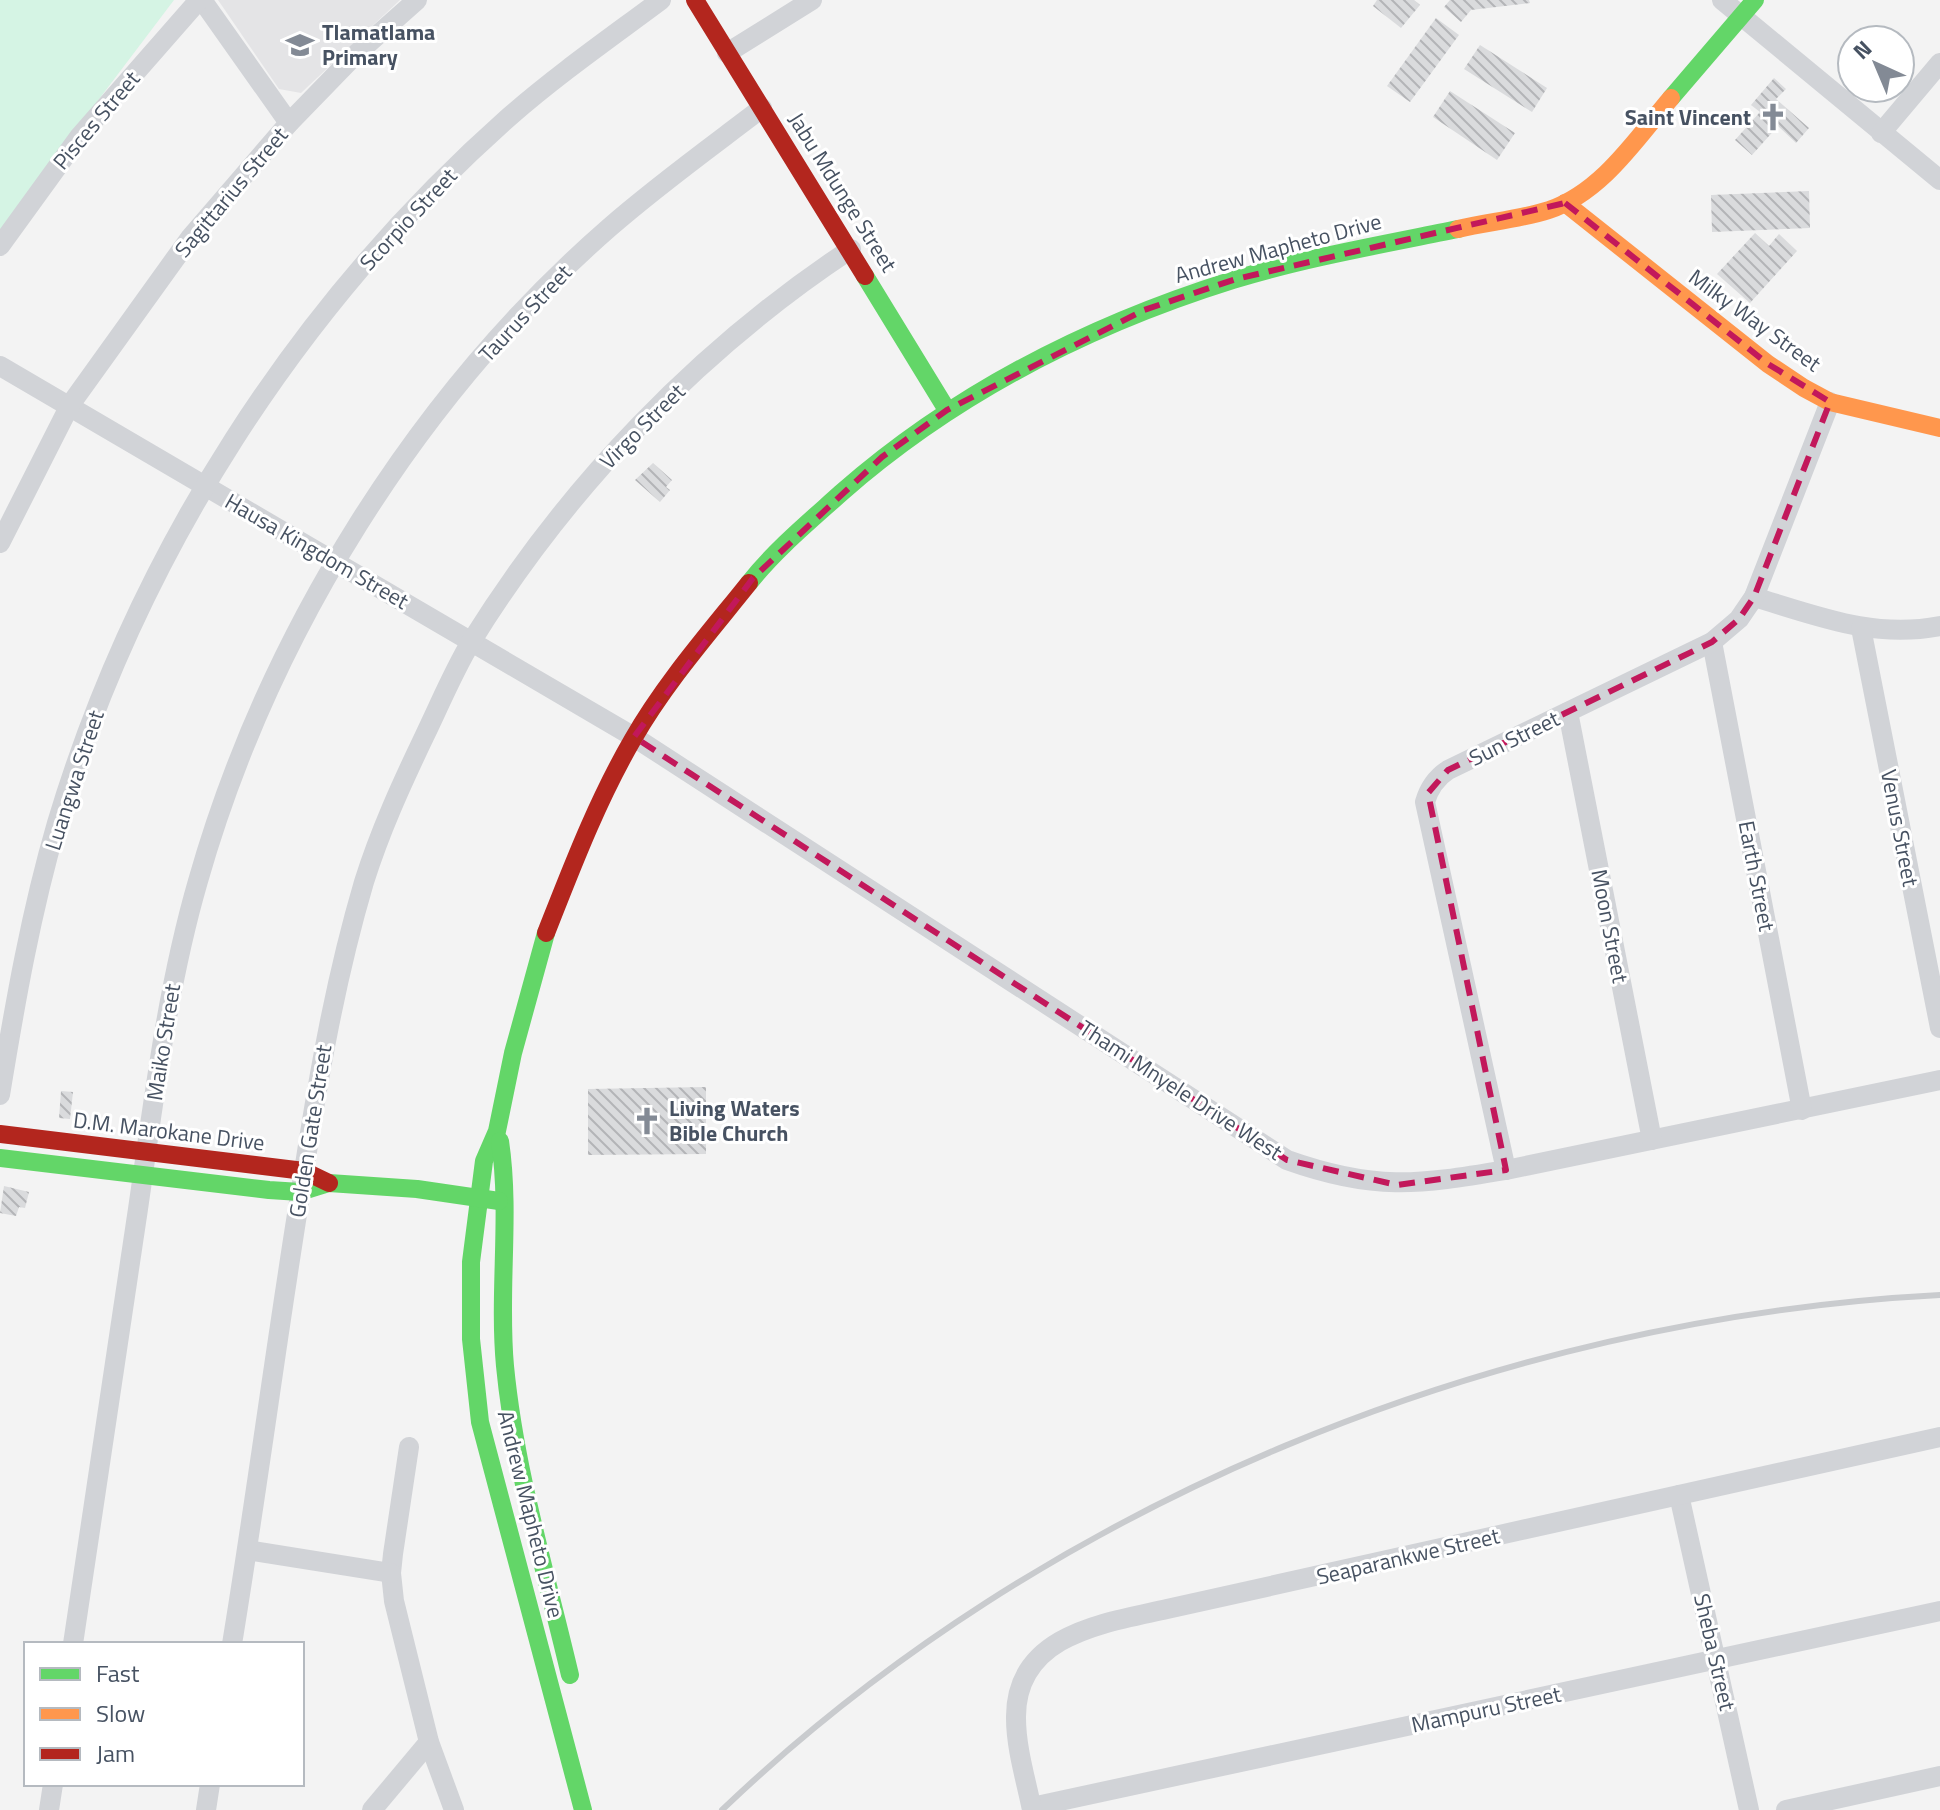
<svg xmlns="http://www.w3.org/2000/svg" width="1940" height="1810" font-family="'Titillium Web',sans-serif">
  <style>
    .education { fill: #e4e4e6 }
    .pitch { fill: #d5f4e4 }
    .building { fill: url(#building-back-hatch) }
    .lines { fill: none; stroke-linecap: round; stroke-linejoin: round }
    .street { stroke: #d1d3d7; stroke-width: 20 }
    .fast { stroke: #63d668; stroke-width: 18 }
    .slow { stroke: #ff974d; stroke-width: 18 }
    .jam { stroke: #b3261e; stroke-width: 18 }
    .rail { stroke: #c9cbce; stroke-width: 6 }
    .marked { fill: none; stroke: #c2185b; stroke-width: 6; stroke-dasharray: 16 10; stroke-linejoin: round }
    .labels { text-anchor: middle; stroke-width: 6; stroke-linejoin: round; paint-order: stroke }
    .poi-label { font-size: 22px; font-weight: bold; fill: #475262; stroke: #fff; text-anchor: start }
    .street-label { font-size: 22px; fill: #475262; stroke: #fff }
  </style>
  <defs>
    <pattern id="building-back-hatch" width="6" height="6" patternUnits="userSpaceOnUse" patternTransform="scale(2)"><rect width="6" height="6" fill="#dadbdd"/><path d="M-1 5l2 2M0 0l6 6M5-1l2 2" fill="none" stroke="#b3b4b7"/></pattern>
  </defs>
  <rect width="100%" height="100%" fill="#f3f3f3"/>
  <path class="education" d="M 218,0 L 400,0 L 301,93 L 279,89 Z"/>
  <path class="pitch" d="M 0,0 L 174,0 L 0,230 Z"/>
  <g class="building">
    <path d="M 1377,0 L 1414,0 L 1420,5 L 1401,28 L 1373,6 Z"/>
    <path d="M 1450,0 L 1529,0 L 1530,3 L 1471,10 L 1461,22 L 1444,7 Z"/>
    <path d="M 1436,18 L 1459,35 L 1410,102 L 1387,86 Z"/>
    <path d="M 1480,45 L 1547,88 L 1532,112 L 1464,69 Z"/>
    <path d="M 1774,78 L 1786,89 L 1776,99 L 1809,128 L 1796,143 L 1778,126 L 1752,155 L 1735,140 L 1760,112 L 1751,105 Z"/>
    <path d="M 1450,91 L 1515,133 L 1497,160 L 1433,117 Z"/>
    <path d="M 1809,191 L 1810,228 L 1712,232 L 1711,195 Z"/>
    <path d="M 1755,233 L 1769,246 L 1779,234 L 1797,251 L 1750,303 L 1717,274 Z"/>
    <path d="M 653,463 L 672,480 L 666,487 L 670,490 L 660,502 L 635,480 Z"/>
    <path d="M 706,1087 L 706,1154 L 588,1155 L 588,1089 Z"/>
    <path d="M 61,1091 L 73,1092 L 70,1119 L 59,1118 Z"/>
    <path d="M 4,1186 L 29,1192 L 25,1208 L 19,1207 L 16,1216 L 0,1213 Z"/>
  </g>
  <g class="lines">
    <g class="street">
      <path d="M 202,0 L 289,123"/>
      <path d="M 1722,0 L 1940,180"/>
      <path d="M 727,53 L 812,0"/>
      <path d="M 1881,133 L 1940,63"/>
      <path d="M 0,246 L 79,137 L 199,0"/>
      <path d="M 0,366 L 634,737 L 1287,1160 C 1374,1191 1417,1185 1506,1170 L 1940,1080"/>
      <path d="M 0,543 L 70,405 L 190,238 L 289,123 L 354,56 L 417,0"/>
      <path d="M 1754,597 C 1818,616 1873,639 1940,626"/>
      <path d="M 1861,628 L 1940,1028"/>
      <path d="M 1712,642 L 1802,1110"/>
      <path d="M 1568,712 L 1652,1140"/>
      <path d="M 0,1095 C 15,1003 31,912 57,823 C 138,553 298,304 509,117 C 557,75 610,38 661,0"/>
      <path d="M 1506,1170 L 1425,802 C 1429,788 1436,778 1448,770 L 1712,642 L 1739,619 L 1754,597 L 1830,402"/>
      <path d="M 409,1447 L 393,1554 L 391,1573 L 394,1601 L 429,1742 L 454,1810"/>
      <path d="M 1679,1495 L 1749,1810"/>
      <path d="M 247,1550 L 391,1573"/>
      <path d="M 73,1644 C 95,1499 116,1354 138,1209 C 154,1099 167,988 198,881 C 268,635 417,395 610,227 C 658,185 711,147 762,108"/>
      <path d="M 232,1644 C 258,1486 278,1328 304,1171 C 319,1073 336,977 364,882 C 380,831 402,783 425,735 C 440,704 453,672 471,642 C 567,487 698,350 851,249"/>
      <path d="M 1032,1807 L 1940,1611"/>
      <path d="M 49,1810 L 53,1784"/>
      <path d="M 206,1810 L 210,1784"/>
      <path d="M 372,1810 L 429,1742"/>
      <path d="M 1032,1810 C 1026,1780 1016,1748 1016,1718 C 1015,1634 1105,1623 1167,1609 L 1940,1437"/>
      <path d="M 1786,1810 L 1940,1776"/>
    </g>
    <g class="fast">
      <path d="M 1671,98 L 1755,0"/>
      <path d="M 865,276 L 947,410"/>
      <path d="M 749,583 C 775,550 810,521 841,493 C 955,393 1089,325 1233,280 C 1304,258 1385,244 1458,229"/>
      <path d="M 546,933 L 513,1053 L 497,1131 L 484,1161 L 471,1262 L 471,1339 L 480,1422 L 583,1810"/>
      <path d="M 500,1141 C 511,1215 498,1291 505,1366 C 515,1470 546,1573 570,1675"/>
      <path d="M 0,1158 L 269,1190 L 300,1192 L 329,1183 L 417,1189 L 499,1201"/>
    </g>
    <g class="slow">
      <path d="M 1565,203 L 1768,364 L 1804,388 L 1830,402 L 1940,428"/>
      <path d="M 1458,229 C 1488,222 1521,219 1549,210 C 1602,192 1636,139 1671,98"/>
    </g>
    <g class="jam">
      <path d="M 695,0 L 865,276"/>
      <path d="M 546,933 C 572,867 597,801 633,739 C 665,683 709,633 749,583"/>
      <path d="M 0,1134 L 304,1171 L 329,1183"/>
    </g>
    <path class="rail" d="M 722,1810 C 1044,1502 1497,1318 1940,1295"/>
  </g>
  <path class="marked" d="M 1565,203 L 1768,364 L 1830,402 L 1754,597 L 1739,619 L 1712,642 L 1448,770 L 1428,793 L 1506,1170 L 1397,1185 L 1287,1160 L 634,737 L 753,578 L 882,457 L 947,410 L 1144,310 L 1236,279 Z"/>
  <defs>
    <symbol id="school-bare" viewBox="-9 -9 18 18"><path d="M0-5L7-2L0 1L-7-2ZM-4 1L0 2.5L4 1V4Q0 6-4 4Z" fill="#838a95" stroke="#fff" stroke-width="2.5" paint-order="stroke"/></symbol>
    <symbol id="church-bare" viewBox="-9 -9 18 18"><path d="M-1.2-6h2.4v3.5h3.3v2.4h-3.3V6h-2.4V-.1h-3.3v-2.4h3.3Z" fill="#838a95" stroke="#fff" stroke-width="2.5" paint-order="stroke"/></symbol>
  </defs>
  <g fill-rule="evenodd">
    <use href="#school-bare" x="280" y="25" width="40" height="40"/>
    <use href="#church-bare" x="1753" y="97" width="40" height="40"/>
    <use href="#church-bare" x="627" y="1101" width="40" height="40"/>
  </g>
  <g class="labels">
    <g class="poi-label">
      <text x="322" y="40">Tlamatlama<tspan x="322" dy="25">Primary</tspan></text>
      <text x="1751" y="125" text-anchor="end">Saint Vincent</text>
      <text x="669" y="1116">Living Waters<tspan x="669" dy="25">Bible Church</tspan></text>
    </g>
    <g class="street-label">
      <text transform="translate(96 120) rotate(-50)" y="8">Pisces Street</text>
      <text transform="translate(231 192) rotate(-50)" y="8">Sagittarius Street</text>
      <text transform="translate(843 192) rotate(58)" y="8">Jabu Mdunge Street</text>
      <text transform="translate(408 219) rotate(-47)" y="8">Scorpio Street</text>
      <text transform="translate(1278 248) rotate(-15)" y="8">Andrew Mapheto Drive</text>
      <text transform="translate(525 313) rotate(-47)" y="8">Taurus Street</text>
      <text transform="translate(1755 320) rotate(36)" y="8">Milky Way Street</text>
      <text transform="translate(642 426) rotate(-45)" y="8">Virgo Street</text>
      <text transform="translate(317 551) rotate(30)" y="8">Hausa Kingdom Street</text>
      <text transform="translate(1514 738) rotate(-26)" y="8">Sun Street</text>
      <text transform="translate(74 780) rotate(-72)" y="8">Luangwa Street</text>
      <text transform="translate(1900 828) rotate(79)" y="8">Venus Street</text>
      <text transform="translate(1757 876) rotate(79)" y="8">Earth Street</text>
      <text transform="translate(1610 926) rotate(79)" y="8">Moon Street</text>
      <text transform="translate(163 1042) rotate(-81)" y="8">Maiko Street</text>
      <text transform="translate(1181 1090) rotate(33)" y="8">Thami Mnyele Drive West</text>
      <text transform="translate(169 1131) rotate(7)" y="8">D.M. Marokane Drive</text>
      <text transform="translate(310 1131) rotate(-81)" y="8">Golden Gate Street</text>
      <text transform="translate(531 1514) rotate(76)" y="8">Andrew Mapheto Drive</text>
      <text transform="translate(1408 1556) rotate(-13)" y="8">Seaparankwe Street</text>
      <text transform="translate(1715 1652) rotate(77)" y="8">Sheba Street</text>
      <text transform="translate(1486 1709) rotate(-12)" y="8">Mampuru Street</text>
    </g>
  </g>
  <rect x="24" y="1642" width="280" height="144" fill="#ffffff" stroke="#b5bac0" stroke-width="2"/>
  <rect x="40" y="1668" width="40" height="12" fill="#63d668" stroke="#b5bac0" stroke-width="2"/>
  <text x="96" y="1682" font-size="24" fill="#475262">Fast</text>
  <rect x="40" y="1708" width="40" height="12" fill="#ff974d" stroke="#b5bac0" stroke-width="2"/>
  <text x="96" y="1722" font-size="24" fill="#475262">Slow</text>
  <rect x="40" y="1748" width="40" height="12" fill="#b3261e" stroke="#b5bac0" stroke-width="2"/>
  <text x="96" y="1762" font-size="24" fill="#475262">Jam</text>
  <g transform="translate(1876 64) rotate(316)"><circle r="38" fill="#ffffff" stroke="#b5bac0" stroke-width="2"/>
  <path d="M0-6L14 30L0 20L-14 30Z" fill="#838a95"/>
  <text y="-12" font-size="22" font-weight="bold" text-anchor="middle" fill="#475262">N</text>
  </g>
</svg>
